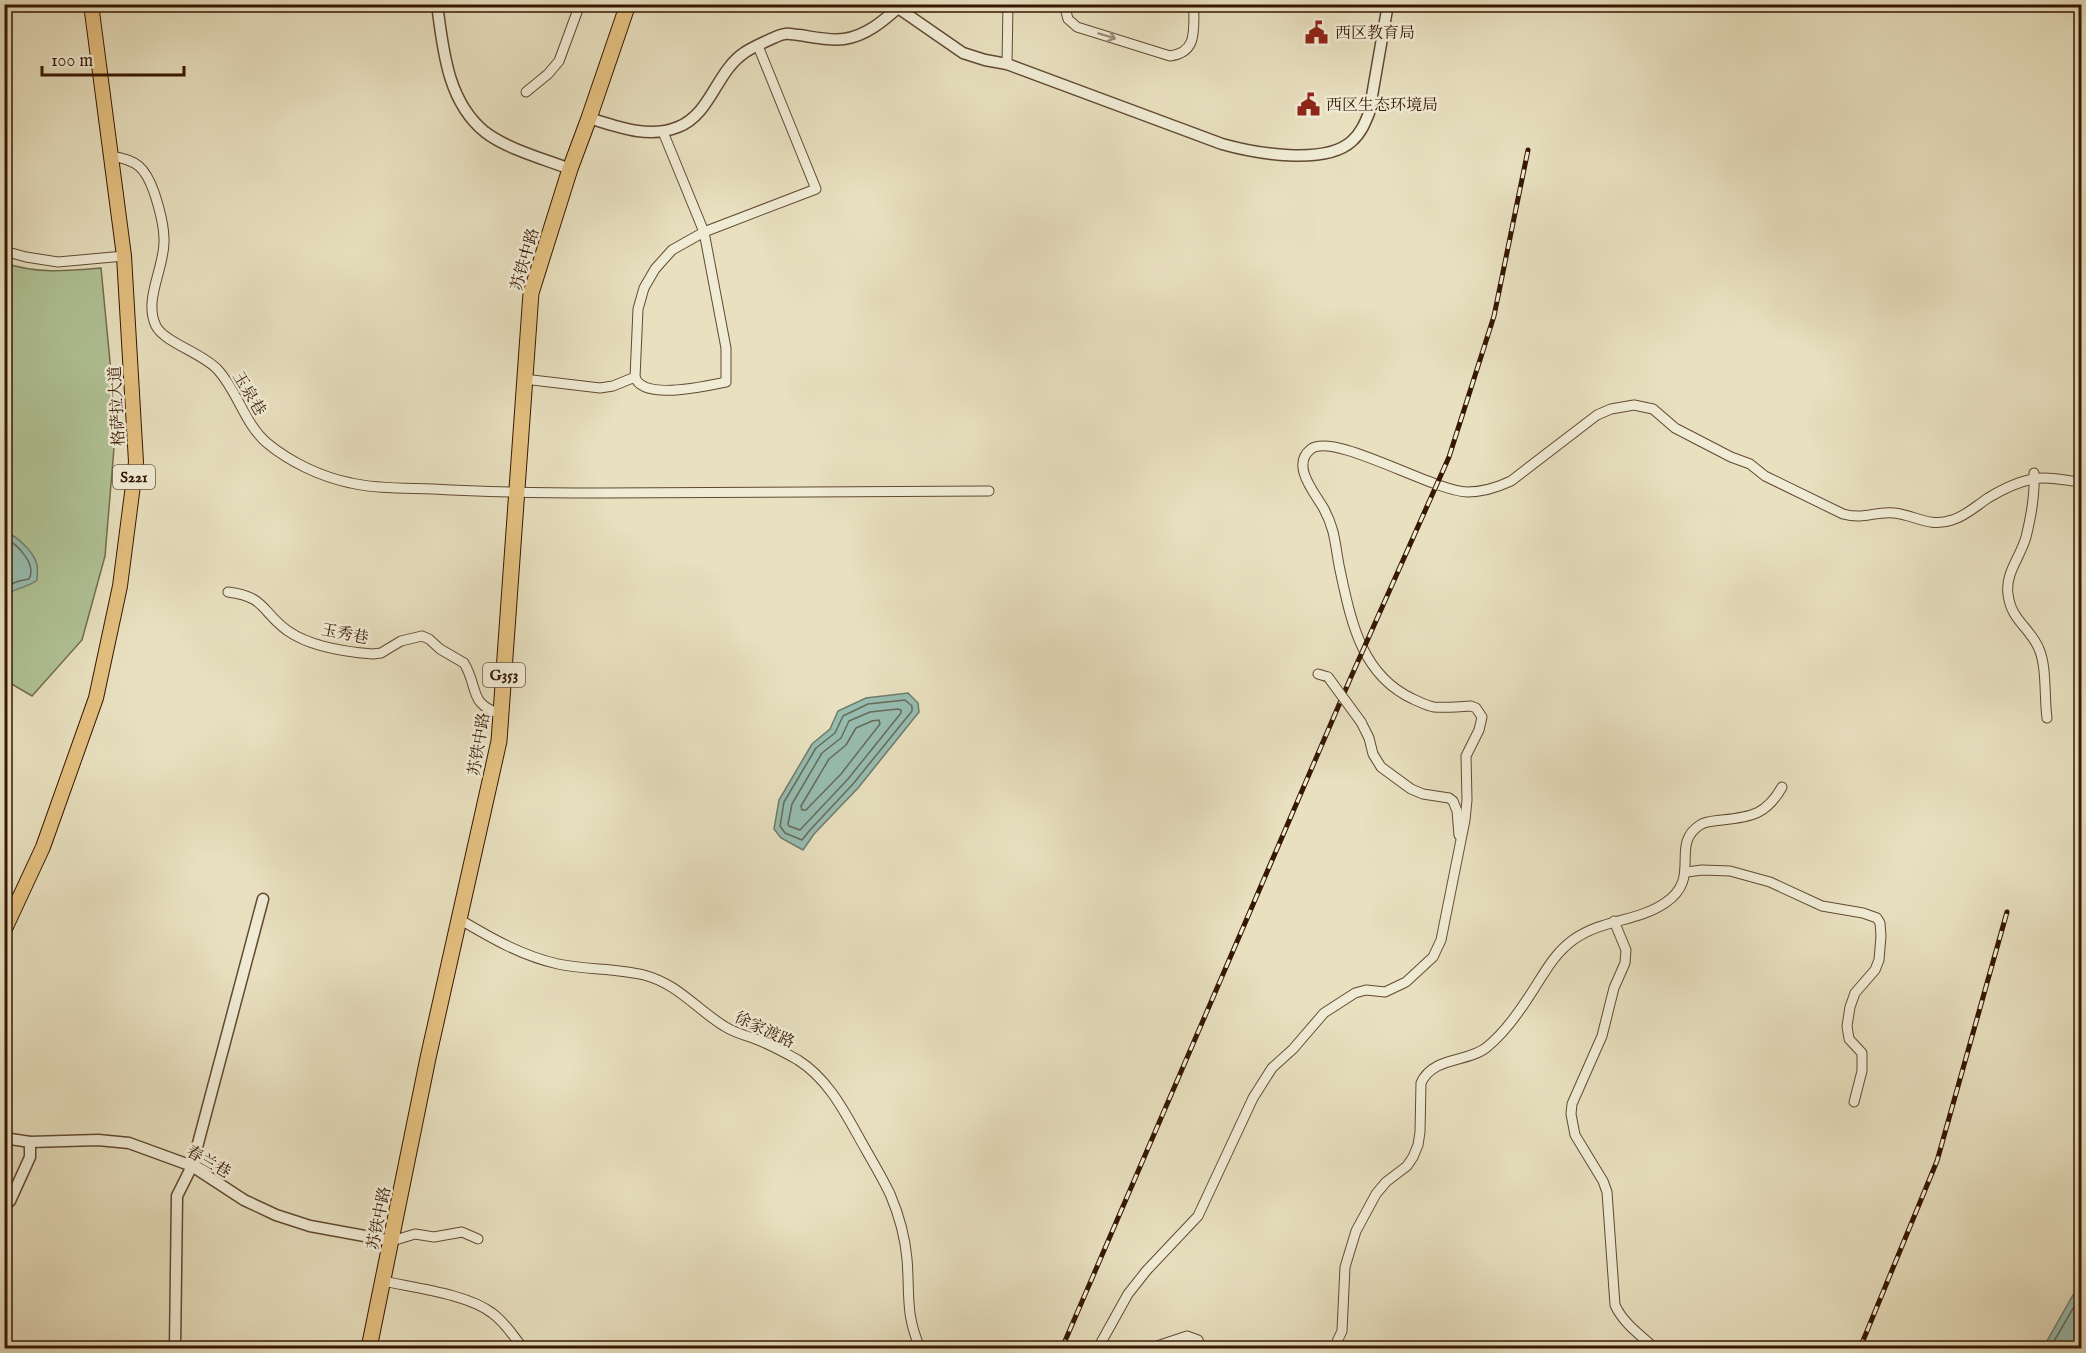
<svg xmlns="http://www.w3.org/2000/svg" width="2086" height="1353" font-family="'IM FELL English','Noto Serif SC',serif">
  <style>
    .green { fill: #b0c396; stroke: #736d4c; stroke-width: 1.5 }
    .water { fill: #97bdb1; stroke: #707b6b; stroke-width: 1.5 }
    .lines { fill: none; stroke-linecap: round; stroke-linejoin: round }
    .shore { stroke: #666a5a; stroke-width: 1.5 }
    .minor-casing { stroke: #624931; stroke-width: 11 }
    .tertiary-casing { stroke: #624931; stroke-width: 13 }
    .primary-casing { stroke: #361702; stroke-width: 16 }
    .trunk-casing { stroke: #361702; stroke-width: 17 }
    .minor { stroke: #f0ebd5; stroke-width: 9 }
    .tertiary { stroke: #f0ebd5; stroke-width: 10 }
    .primary { stroke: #e4c080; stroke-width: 14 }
    .trunk { stroke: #e4c080; stroke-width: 15 }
    .rail-casing { stroke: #361702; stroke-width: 5 }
    .rail { stroke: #f0ebd5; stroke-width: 3; stroke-dasharray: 9; stroke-linecap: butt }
    .minor-bridge-casing { stroke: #624931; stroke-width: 11; stroke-linecap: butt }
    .minor-bridge { stroke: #f0ebd5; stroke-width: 9 }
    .oneway { stroke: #9c8c76 }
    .labels { text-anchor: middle; stroke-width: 5; stroke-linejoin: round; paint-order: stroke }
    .shield { fill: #f0ebd5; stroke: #6e5741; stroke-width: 1.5 }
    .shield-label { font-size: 15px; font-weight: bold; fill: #361702 }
    .poi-label { font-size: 16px; fill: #361702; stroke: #f0ebd5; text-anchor: start }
    .street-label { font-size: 16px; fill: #361702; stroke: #f0ebd5 }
  </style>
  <rect width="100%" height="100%" fill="#e8e0bf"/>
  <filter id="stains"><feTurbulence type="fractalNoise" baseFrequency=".00333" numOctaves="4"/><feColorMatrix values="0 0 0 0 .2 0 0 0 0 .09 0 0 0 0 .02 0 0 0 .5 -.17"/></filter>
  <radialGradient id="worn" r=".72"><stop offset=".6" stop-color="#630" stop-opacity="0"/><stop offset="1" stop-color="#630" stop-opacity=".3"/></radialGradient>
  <path class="green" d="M 5,263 C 36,274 68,271 101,268 L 116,424 L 105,556 L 82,640 L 32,696 L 5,680 Z"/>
  <g class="water">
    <path d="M 5,531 C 17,537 34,551 37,565 C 38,569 37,575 37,580 C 29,587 15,589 5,594 Z"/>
    <path d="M 908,693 L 918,703 L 919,712 L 858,788 L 814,834 L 803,850 L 781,838 L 774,829 L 779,800 L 812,744 L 830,729 L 838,711 L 866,698 Z"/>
    <path d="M 2081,1281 L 2081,1348 L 2043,1348 Z"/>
  </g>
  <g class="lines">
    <g class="shore">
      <path d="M 4,537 C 18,545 37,564 29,579 L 19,581 L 4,587"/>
      <path d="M 905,700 L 912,706 L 912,711 L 853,784 L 810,830 L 802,840 L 785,833 L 780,826 L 784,802 L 816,748 L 835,733 L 843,716 L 868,704 Z"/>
      <path d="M 898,709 L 901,710 L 901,713 L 848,779 L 800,830 L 789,826 L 788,824 L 792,804 L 822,753 L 841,738 L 849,721 L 870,712 Z"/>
      <path d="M 872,721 L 879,720 L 880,724 L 841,774 L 806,810 L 802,810 L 801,806 L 829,759 L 846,745 L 856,728 Z"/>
      <path d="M 2050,1348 L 2082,1293"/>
    </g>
    <defs>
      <g id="minor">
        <path d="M 1064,4 L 1068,19 L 1077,27 L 1170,56 C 1199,52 1193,28 1194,4"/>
        <path d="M 1007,64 L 1008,4"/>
        <path d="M 526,92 L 548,74 L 559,61 L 580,4"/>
        <path d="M 663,132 L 704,232 L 726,348 L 726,382 C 707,386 643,401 635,377 L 638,309 L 644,288 L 655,269 L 672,250 L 704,232 L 816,189 L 758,46"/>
        <path d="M 111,156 C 137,160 145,167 154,192 C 159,207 164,223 164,240 C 165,267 143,300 156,326 C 165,343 203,353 218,370 C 238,392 244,423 267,443 C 290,462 321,477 351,483 C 377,489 406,488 433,489 C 488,492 543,493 598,493 C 728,492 858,492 989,491"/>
        <path d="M 4,251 L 26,257 L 58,262 L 124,256"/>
        <path d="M 524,379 L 600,388 L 613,386 L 635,377"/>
        <path d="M 2034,473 C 2035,493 2031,517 2026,537 C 2021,556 2005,573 2008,594 C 2011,621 2030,627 2039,649 C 2047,667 2044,697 2047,718"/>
        <path d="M 228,592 C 267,597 261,612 288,631 C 311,647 346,652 373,654 L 381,653 L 401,641 L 422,636 L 429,639 L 440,649 L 464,663 C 479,688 468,704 501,714"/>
        <path d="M 1318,674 L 1328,677"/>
        <path d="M 1361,722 L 1369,738 L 1373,754 L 1381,767 L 1411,789 L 1423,794 L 1449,798 L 1453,801 L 1457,811 L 1459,835"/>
        <path d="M 1687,872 L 1702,870 L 1730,871 L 1770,882 L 1822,906 L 1863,913 L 1877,918 L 1880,923 L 1881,936 L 1879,960 L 1875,970 L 1855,993 L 1850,1007 L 1847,1026 L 1849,1039 L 1862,1053 L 1862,1071 L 1854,1102"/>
        <path d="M 459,919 C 491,938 522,956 558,964 C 586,970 616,968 644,975 C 678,984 695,1008 724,1026 C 733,1032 743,1035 753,1038 C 769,1044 784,1052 798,1060 C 831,1081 847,1117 866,1150 C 874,1164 883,1179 890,1194 C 899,1215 905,1236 907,1259 C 910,1295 905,1313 920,1348"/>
        <path d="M 1614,921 L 1626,950 L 1625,963 L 1614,988 L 1602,1036 L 1572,1104 L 1571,1114 L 1575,1135 L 1603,1181 L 1607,1192 L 1615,1305 C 1623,1323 1640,1335 1655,1348"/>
        <path d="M 392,1241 L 415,1234 L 434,1237 L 462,1232 L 478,1239"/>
        <path d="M 383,1281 C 415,1288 467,1294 492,1313 C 505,1322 513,1336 523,1348"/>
        <path d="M 1098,1348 L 1128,1294 L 1147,1270 L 1198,1216 L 1253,1098 L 1272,1068 L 1293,1049 L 1324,1013 L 1355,993 L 1366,990 L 1385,992 L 1406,982 L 1433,957 L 1441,940 L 1465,820 L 1467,800 L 1466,756 L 1479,730 L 1482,717 L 1476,708 L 1471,706 C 1459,707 1446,708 1434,707 C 1427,706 1420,702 1413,699 C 1361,675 1351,621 1340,570 C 1335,547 1336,531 1324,509 C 1315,493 1290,465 1311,449 C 1334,432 1433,491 1467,492 C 1483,492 1496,488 1511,481 L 1597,415 L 1611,409 L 1634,405 L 1653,409 L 1675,428 L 1731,457 L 1750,464 L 1765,476 L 1843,514 C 1865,520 1874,511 1894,513 C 1915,515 1929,528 1952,520 C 1966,516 1976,506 1988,498 C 2003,489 2026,478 2044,478 C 2057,478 2069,481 2082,482"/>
        <path d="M 1151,1348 L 1187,1336 L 1198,1340 L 1201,1348"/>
        <path d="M 1334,1348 L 1342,1331 L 1345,1267 L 1356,1231 L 1376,1194 L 1386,1182 L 1407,1166 L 1413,1157 L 1418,1145 L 1420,1132 L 1421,1083 C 1433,1056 1468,1063 1487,1047 C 1503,1034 1517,1015 1528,998 C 1542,978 1552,955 1573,940 C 1602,919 1637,922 1665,903 C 1703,878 1669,845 1700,825 C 1706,821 1715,821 1722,820 C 1752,817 1767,814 1782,787"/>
      </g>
      <g id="tertiary">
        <path d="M 437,4 C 443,49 447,101 485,132 C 507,149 544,159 570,169"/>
        <path d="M 589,118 C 618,127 649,139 678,127 C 711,114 716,72 744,53 C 749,49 780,34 785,34 C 789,33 795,35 799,35 C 813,37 829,41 844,39 C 866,36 883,21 898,8 L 963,53 L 985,60 L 1007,64 L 1222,144 C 1254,153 1325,166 1352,141 C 1361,133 1365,123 1369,113 L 1388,4"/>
        <path d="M 4,1138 L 30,1142 L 98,1140 L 129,1143 L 192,1166 L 244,1200 L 276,1215 L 310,1226 L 392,1241"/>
        <path d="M 4,1206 L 10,1201 L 30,1157 L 30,1142"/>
        <path d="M 175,1348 L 177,1196 L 192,1166 L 263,899"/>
      </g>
      <path id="primary" d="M 4,931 L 43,847 L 96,698 L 120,586 L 136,462 L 124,256 L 91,4"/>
      <path id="trunk" d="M 369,1348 L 428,1058 L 499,741 L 531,293 L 570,169 L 589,118 L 628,4"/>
    </defs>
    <use href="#minor" class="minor-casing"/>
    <use href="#tertiary" class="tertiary-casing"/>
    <use href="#primary" class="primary-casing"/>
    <use href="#trunk" class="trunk-casing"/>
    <use href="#minor" class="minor"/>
    <use href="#tertiary" class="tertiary"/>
    <use href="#primary" class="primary"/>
    <use href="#trunk" class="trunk"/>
    <defs>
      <g id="rail">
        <path d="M 1062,1348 L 1351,677 L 1449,457 L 1494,316 L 1528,150"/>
        <path d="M 1860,1348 L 1937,1161 L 2007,912"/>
      </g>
    </defs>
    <use href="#rail" class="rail-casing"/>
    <use href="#rail" class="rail"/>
    <defs>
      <path id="minor-bridge" d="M 1328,677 L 1361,722"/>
    </defs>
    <use href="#minor-bridge" class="minor-bridge-casing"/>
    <use href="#minor-bridge" class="minor-bridge"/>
  </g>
  <defs><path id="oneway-shaft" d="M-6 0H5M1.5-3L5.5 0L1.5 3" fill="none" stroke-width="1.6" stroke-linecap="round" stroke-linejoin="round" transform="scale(1.5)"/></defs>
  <use class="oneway" href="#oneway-shaft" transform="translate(1107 36) rotate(17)"/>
  <defs>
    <symbol id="civic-bare" viewBox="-9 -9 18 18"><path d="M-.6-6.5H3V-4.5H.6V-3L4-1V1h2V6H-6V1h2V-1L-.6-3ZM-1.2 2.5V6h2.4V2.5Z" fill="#8f2418" stroke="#f0ebd5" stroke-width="2.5" paint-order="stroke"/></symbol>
  </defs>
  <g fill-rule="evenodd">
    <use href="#civic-bare" x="1300" y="16" width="33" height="33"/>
    <use href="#civic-bare" x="1292" y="88" width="33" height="33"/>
  </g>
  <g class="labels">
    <g class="shield">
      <rect x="113" y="465" width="42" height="24" rx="4.5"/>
      <rect x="483" y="663" width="42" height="24" rx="4.5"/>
    </g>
    <g class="shield-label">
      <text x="134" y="482">S221</text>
      <text x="504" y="680">G353</text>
    </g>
    <g class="poi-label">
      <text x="1335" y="38">西区教育局</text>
      <text x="1326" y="110">西区生态环境局</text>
    </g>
    <g class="street-label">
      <text transform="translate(524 259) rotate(-74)" y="6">苏铁中路</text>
      <text transform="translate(250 393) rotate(59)" y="6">玉泉巷</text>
      <text transform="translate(116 406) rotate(-93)" y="6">格萨拉大道</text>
      <text transform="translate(345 633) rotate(11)" y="6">玉秀巷</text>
      <text transform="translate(478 744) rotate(-81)" y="6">苏铁中路</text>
      <text transform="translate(765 1029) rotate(25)" y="6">徐家渡路</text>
      <text transform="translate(209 1161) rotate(30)" y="6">春兰巷</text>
      <text transform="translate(378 1218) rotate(-79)" y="6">苏铁中路</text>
    </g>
  </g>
  <rect width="2086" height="1353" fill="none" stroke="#e8e0bf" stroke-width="24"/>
  <rect x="6" y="6" width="2074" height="1341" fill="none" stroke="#361702" stroke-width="3"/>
  <rect x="12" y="12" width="2062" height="1329" fill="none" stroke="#361702" stroke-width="1.5"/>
  <path d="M42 66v9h142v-9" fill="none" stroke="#361702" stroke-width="3"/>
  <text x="51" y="66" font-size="18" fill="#361702" stroke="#f0ebd5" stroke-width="4.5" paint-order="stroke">100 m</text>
  <rect width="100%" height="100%" filter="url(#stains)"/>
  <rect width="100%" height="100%" fill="url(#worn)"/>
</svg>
